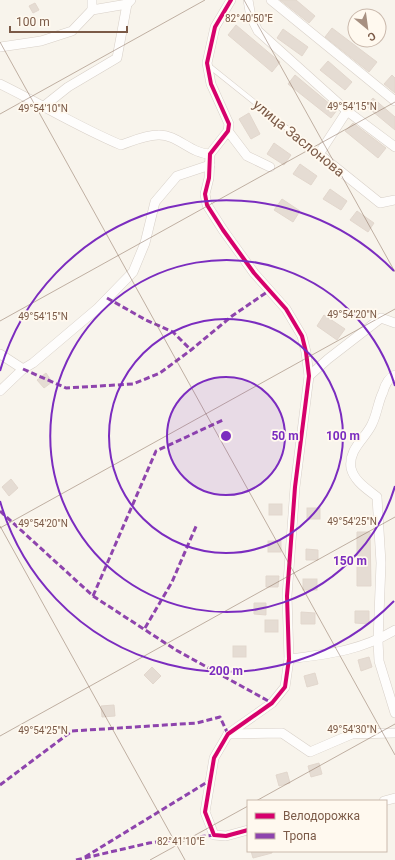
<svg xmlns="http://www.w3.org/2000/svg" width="395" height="860" font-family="Roboto,sans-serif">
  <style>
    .building { fill: #e5dcd3; stroke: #e2d7cd }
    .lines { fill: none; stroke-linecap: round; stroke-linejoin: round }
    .lane-casing { stroke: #d8d0c8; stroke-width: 5.5 }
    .street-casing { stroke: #d8d0c8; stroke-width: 10 }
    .lane { stroke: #fefdfc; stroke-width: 4.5 }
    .street { stroke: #fefdfc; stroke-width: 9 }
    .quiet { stroke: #8e44ad; stroke-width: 3; stroke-dasharray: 6 3; stroke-linecap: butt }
    .cycleway-casing { stroke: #fff9ef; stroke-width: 6 }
    .cycleway { stroke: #d6006c; stroke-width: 4 }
    .ticks { fill: none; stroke: #7b5a47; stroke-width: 1; stroke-opacity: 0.45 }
    .ring { fill: none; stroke: #7b2cbf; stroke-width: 2 }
    .labels { text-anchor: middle; stroke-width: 3.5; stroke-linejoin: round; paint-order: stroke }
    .street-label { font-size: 14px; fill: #7b5a47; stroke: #fff9ef }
    .ticks-label { font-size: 10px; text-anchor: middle; fill: #7b5a47; stroke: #fff9ef; stroke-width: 3.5; stroke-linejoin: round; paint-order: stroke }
    .centre { fill: #7b2cbf; stroke: #fff9ef; stroke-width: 2 }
    .ring-label { font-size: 12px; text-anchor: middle; font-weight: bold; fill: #7b2cbf; stroke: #fff9ef; stroke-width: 3.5; stroke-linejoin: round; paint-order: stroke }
  </style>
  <rect width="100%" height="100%" fill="#f8f4ec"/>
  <g class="building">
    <path d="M 280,0 L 296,0 L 315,16 L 309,23 Z"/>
    <path d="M 35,3 L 39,10 L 33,13 L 29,6 Z"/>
    <path d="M 236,25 L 280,62 L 272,72 L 228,35 Z"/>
    <path d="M 332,28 L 377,62 L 369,72 L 325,37 Z"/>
    <path d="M 283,29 L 308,47 L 302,56 L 277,38 Z"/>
    <path d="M 328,61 L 352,82 L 345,90 L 320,70 Z"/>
    <path d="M 295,75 L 337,110 L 331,118 L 288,84 Z"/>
    <path d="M 392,75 L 395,78 L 395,93 L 384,84 Z"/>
    <path d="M 373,98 L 395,117 L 395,130 L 366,106 Z"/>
    <path d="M 249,113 L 260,134 L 251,139 L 239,119 Z"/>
    <path d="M 353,123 L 386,148 L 378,158 L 345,131 Z"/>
    <path d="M 274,143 L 291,155 L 284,165 L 267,154 Z"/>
    <path d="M 300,164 L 317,176 L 311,185 L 293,174 Z"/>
    <path d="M 330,189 L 347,201 L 341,210 L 323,199 Z"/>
    <path d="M 282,199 L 300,211 L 293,222 L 274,210 Z"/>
    <path d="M 357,211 L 374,223 L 368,232 L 350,220 Z"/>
    <path d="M 324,315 L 345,329 L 337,340 L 317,326 Z"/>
    <path d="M 46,373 L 52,382 L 44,388 L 37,380 Z"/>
    <path d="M 11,479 L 18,488 L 9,496 L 2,487 Z"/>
    <rect x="269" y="504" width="13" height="11"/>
    <rect x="307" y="508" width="13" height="11"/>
    <path d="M 357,532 L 370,532 L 371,586 L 357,586 Z"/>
    <rect x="268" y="541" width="13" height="11"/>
    <path d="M 306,549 L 318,550 L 318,560 L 306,560 Z"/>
    <path d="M 266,576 L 279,576 L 278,587 L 266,587 Z"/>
    <rect x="303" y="579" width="14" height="11"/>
    <path d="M 254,603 L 266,603 L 266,615 L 254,614 Z"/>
    <path d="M 355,611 L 369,611 L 369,624 L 355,623 Z"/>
    <path d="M 301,612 L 315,613 L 315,624 L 301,624 Z"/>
    <rect x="265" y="620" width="13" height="12"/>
    <rect x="233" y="646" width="13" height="11"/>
    <path d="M 369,657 L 372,667 L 361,671 L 358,660 Z"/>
    <path d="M 152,667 L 161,676 L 153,684 L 144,675 Z"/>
    <path d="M 315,673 L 318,684 L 307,687 L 304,676 Z"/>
    <path d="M 114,705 L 115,716 L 102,717 L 101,706 Z"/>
    <path d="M 319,763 L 322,774 L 311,777 L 308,766 Z"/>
    <path d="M 287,772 L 290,783 L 279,786 L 276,775 Z"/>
    <path d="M 251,851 L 272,851 L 272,853 L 253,858 Z"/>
  </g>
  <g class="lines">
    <defs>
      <path id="lane" d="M 208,65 L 319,154"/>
      <g id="street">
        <path d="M 231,0 L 215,27 L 207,63 L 211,84 L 229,124 L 228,131 L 210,154 L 209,178 L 205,194 L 207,205 L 223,230 L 254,273 L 286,309 L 302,336 L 306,352 L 309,376 L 295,487 L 287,596 L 289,659 L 285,687 L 272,703 L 228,734 L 214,758 L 205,812 L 214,835 L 226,836 L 248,830"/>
        <path d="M 248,0 L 251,17 L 258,31 L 347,111 L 395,147"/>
        <path d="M 271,0 L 395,101"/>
        <path d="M 92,10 L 92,0"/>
        <path d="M 0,47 L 41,41 L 72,31 L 92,10 L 127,4 L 131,0"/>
        <path d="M 0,84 C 41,104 80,128 121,145 C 133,141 145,135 158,135 C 177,134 191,154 210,154"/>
        <path d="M 44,106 L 68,87 L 117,58 L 127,4"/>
        <path d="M 347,111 L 319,154 L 380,203 L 395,200"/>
        <path d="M 228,131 L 247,156 L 270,167"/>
        <path d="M 0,354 L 23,369"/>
        <path d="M 395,375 C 388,378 385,385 383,392 C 378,402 377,414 372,424 C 366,438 348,449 351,468 C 354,481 367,489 377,497 L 381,563 L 378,641 L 379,661 L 395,713"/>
        <path d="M 309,376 L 328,359 L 381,318 L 395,323"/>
        <path d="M 0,391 L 23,369 L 33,363 L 98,308 L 133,272 L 145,243 L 155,202 L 177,176 L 210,165"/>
        <path d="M 289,659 C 328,654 360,651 395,630"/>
        <path d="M 228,734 L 282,733 L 310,752 L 352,734 L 395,733"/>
        <path d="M 384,801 L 395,798"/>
      </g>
    </defs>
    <use href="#lane" class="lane-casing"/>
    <use href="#street" class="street-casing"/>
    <use href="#lane" class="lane"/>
    <use href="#street" class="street"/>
    <g class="quiet">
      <path d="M 107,298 L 146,320 L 173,332 L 191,350"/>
      <path d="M 23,369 L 66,388 L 133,384 L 160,373 L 191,350 L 232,316 L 270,290"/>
      <path d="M 0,511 L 93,596 L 176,650 L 272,703"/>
      <path d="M 93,596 L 156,451 L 223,420"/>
      <path d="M 145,628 L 172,582 L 197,524"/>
      <path d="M 0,785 L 72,731 L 197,723 L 220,717 L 228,734"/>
      <path d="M 85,857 L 209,781"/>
      <path d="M 76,860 L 149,843 L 214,835"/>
    </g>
    <defs>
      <path id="cycleway" d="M 231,0 L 215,27 L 207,63 L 211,84 L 229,124 L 228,131 L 210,154 L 209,178 L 205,194 L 207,205 L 223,230 L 254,273 L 286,309 L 302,336 L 306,352 L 309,376 L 295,487 L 287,596 L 289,659 L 285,687 L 272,703 L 228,734 L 214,758 L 205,812 L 214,835 L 226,836 L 248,830"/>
    </defs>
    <use href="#cycleway" class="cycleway-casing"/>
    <use href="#cycleway" class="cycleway"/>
  </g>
  <path class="ticks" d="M 244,0 L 395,272M 0,42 L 395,755M 0,114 L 205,0M 0,321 L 395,102M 0,526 L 185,860M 0,528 L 395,309M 0,736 L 395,517M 256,801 L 395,724M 150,860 L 248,806"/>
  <circle cx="226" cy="436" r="59" fill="#7b2cbf" fill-opacity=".12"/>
  <g class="ring">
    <circle cx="226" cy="436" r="59"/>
    <circle cx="226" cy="436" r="117"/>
    <path d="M395 486A176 176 0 1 1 395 386"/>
    <path d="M394 601A235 235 0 0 1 0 501M0 371A235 235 0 0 1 394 271"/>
  </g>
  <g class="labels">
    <g class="street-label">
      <text transform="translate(299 138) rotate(39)" y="5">улица Заслонова</text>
    </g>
  </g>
  <g class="ticks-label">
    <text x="249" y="22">82°40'50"E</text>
    <text x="352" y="110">49°54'15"N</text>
    <text x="43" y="112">49°54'10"N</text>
    <text x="352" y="318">49°54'20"N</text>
    <text x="43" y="320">49°54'15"N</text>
    <text x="352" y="525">49°54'25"N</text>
    <text x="43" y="527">49°54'20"N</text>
    <text x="352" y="733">49°54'30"N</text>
    <text x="43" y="734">49°54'25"N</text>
    <text x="181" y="845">82°41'10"E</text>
  </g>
  <circle cx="226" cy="436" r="6" class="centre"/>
  <g class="ring-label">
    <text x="285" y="440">50 m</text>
    <text x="343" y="440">100 m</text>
    <text x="350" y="565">150 m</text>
    <text x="226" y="675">200 m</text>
  </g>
  <rect x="247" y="800" width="140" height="52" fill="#fff9ef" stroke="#cab9ac"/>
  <rect x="255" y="813" width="20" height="6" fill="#d6006c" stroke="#cab9ac"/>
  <text x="283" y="820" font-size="12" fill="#7b5a47">Велодорожка</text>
  <rect x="255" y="833" width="20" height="6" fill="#8e44ad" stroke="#cab9ac"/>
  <text x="283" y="840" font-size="12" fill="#7b5a47">Тропа</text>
  <g transform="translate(367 28) rotate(151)"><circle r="19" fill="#fff9ef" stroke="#cab9ac"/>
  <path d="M0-3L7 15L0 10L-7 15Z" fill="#a79081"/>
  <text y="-6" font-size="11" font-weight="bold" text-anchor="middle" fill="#7b5a47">С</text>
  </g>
  <path d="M10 26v6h117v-6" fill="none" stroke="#7b5a47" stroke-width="2"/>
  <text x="16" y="26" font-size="12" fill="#7b5a47" stroke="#fff9ef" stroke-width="3" paint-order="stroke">100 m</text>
</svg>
